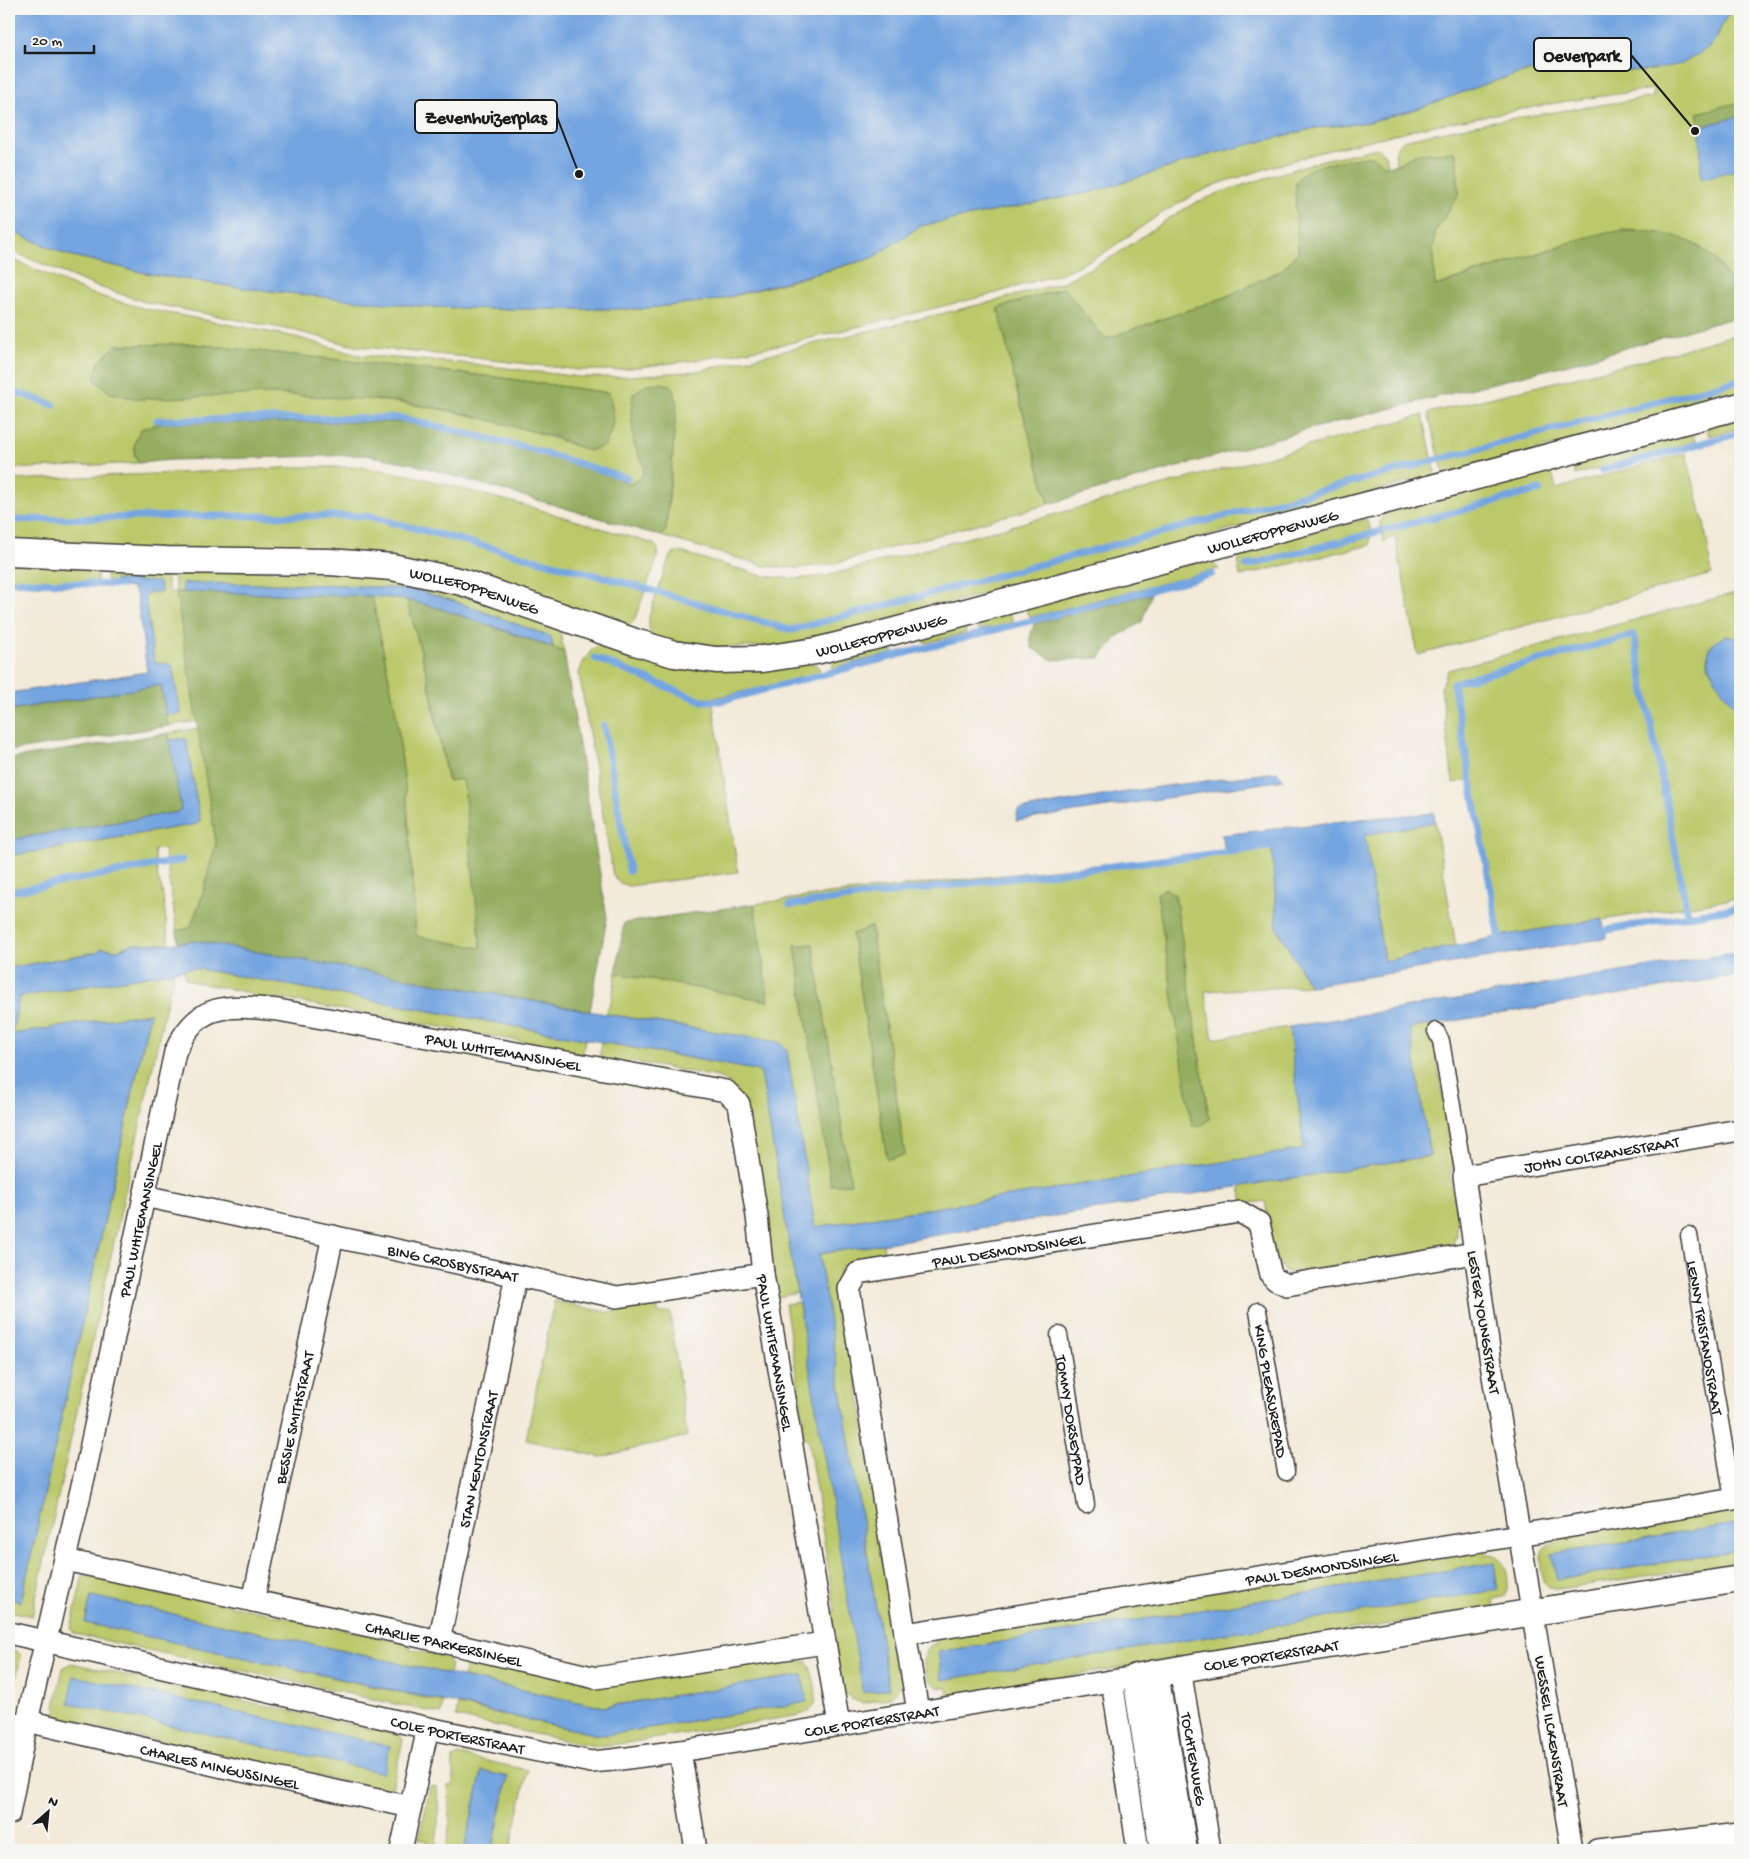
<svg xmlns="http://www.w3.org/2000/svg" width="1749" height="1859" font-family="'Gochi Hand',sans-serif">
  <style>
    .green { fill: #bbc96b; stroke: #6c7244; fill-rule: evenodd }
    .forest { fill: #94ad5f; stroke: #58643e }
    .water { fill: #75a5e0; stroke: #48607e }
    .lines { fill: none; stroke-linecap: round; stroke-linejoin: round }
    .stream { stroke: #75a5e0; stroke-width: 7 }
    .pedestrian-casing { stroke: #3c3b38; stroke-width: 19 }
    .minor-casing { stroke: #3c3b38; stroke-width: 24 }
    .tertiary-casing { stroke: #3c3b38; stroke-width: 29 }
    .pedestrian { stroke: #fff; stroke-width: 16 }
    .minor { stroke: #fff; stroke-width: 21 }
    .tertiary { stroke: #fff; stroke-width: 26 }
    .labels { text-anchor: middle; stroke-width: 4; stroke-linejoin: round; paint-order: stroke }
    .street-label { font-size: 16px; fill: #1c1c1c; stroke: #f6f6f2 }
    .leader { fill: none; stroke: #1c1c1c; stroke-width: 2 }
    .callout-dot { fill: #1c1c1c; stroke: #f6f6f2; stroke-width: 2 }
    .callout { fill: #f6f6f2; stroke: #1c1c1c; stroke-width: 2 }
    .callout-label { font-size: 18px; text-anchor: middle; font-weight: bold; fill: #1c1c1c }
  </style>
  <rect width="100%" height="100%" fill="#f6f6f2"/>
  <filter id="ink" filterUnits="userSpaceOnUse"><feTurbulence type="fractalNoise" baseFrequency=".02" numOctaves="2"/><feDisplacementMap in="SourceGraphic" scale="10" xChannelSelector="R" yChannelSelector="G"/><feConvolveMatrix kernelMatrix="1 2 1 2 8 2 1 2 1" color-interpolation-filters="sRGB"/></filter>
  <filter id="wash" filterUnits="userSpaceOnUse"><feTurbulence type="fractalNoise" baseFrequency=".0096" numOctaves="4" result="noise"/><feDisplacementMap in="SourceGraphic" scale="20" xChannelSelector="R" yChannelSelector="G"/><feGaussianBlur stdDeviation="1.12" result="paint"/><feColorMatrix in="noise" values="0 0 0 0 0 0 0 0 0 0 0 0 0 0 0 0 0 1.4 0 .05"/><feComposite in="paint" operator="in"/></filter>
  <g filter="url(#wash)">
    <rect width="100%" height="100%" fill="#f3ead9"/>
    <g class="green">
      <path d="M 1659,9 L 1740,9 L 1740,305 L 1729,280 L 1644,231 L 1624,230 L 1585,238 L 1435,286 L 1433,255 L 1435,232 L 1459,194 L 1456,152 L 1415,154 L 1396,165 C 1395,152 1394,145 1406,139 L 1489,122 L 1653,97 L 1653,89 L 1561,102 L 1424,127 L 1317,153 L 1220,183 L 1199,192 L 1160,214 L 1101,255 L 1062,273 L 989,295 L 790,343 L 697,360 L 615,370 L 579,370 L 476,358 L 355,346 L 296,331 L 145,302 L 90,284 L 9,250 L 9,230 L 65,254 L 145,273 L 235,287 L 430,307 L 496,309 L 640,309 L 717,300 L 788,282 L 872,258 L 920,226 L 1092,192 L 1208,155 L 1315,128 L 1369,122 L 1417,109 L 1491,82 L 1529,71 L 1553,68 L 1646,71 Z"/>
      <path d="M 1377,148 L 1386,156 L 1388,166 L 1296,183 L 1298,252 L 1282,270 L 1223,298 L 1105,339 L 1063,288 L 998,308 L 1018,395 L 1049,504 L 832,564 L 799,568 L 765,566 L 661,536 L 666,530 L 673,453 L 634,444 L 644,466 L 642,476 L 631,484 L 614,477 L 540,454 L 404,422 L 162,423 L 141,429 L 134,455 L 139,463 L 9,469 L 9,258 L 89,293 L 146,309 L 296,337 L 358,355 L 473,364 L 580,377 L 615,377 L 698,371 L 995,301 L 1061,283 L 1114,256 L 1169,218 L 1193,204 L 1221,192 L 1323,160 ZM 194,344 L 503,378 L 609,393 L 589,451 C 489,412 382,395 274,394 C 229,394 183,397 138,399 L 99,362 L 117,345 Z"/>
      <path d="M 1740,333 L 1740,397 L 1447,474 L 1443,471 L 1428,413 L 1653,358 Z"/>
      <path d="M 1423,415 L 1435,471 L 1433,476 L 787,646 L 703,648 L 652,637 L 649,628 L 649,616 L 669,558 L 673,554 L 680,552 L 764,576 L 795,579 L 826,576 Z"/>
      <path d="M 1740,416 L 1740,428 L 1709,436 L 1706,425 Z"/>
      <path d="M 1692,430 L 1695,442 L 1575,475 L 1573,462 Z"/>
      <path d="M 1686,453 L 1705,528 L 1712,574 L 1418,655 L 1395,537 L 1383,542 L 1380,521 L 1386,511 L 1545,470 L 1553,476 L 1556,489 Z"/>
      <path d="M 297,467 L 362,467 L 414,476 L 527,506 L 654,544 L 658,549 L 658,556 L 634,621 L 627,626 L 462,573 L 9,544 L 9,480 L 248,470 Z"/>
      <path d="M 1366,519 L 1371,530 L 1370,545 L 1240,576 C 1238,563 1236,558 1248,549 Z"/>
      <path d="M 1209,559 L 1219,569 L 1031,617 L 1027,614 L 1027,610 L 1029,606 Z"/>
      <path d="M 9,563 L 93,569 L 97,576 L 97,587 L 9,584 Z"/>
      <path d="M 109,567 L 165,571 L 169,592 L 176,592 L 172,568 L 344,573 L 416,581 L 559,626 L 564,652 L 553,647 L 551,637 L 454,601 L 415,590 L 341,585 L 183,583 L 183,592 L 176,592 L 197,721 L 168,726 L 166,715 L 181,713 L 172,665 L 154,662 L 145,596 L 150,592 L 114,583 L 115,586 L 107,586 L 106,572 Z"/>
      <path d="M 1735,593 L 1740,598 L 1740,642 L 1736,638 L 1726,636 L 1715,642 L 1707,657 L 1709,668 L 1740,715 L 1740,795 L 1736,804 L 1736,832 L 1740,845 L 1740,898 L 1501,936 L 1471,780 L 1453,783 L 1441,688 L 1448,670 Z"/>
      <path d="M 372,596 L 407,600 L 428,679 L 447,780 L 463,778 L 482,948 L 416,937 L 407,801 L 396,713 Z"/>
      <path d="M 1006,612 L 1012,617 L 1012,624 L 979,630 L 978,619 Z"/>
      <path d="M 961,624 L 965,627 L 966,633 L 925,643 L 924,639 L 929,631 Z"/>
      <path d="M 604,642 L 815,664 L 819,668 L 821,675 L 712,698 L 738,872 L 628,886 L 618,882 L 613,875 L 579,673 C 584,659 590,648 604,642 Z"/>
      <path d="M 885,642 L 892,649 L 894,653 L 863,660 L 832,669 L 835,655 Z"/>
      <path d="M 199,728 L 216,843 L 202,897 L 190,928 L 177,931 L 164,849 L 154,850 L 158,878 L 162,889 L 169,944 L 132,944 L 118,950 L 101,948 L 97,952 L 9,968 L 9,856 L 197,824 L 200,821 L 186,738 L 170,740 L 169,733 Z"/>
      <path d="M 1435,822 L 1456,946 L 1384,961 L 1364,834 Z"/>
      <path d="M 1272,846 L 1277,928 L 1310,986 L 1205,991 L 1213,1039 L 1289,1027 L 1305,1149 L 815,1227 L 787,1051 L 782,1044 L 778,1042 L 606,1014 L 612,998 L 616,973 L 769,1001 L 754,904 L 829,894 ZM 1175,895 L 1209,1119 L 1202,1125 L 1192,1125 ZM 871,927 L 905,1155 L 887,1159 L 852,934 ZM 795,945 L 813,945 L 851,1184 L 831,1184 Z"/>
      <path d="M 194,968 L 585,1039 L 582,1055 L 570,1056 L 565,1049 L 282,999 L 251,998 L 251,993 L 194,982 L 186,979 L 184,970 Z"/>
      <path d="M 173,972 L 174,981 L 170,987 L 32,1616 L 9,1611 L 9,1599 L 21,1601 L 150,1013 L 12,1034 L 19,997 Z"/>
      <path d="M 1432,1025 L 1454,1168 L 1451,1170 L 1450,1177 C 1453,1196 1464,1230 1451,1246 L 1293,1274 L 1284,1270 L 1274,1257 L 1265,1201 L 1243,1204 L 1240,1186 L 1430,1156 L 1409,1028 Z"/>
      <path d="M 601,1042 L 756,1070 L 761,1073 L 797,1293 L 777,1297 L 728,1082 L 718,1077 L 629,1061 L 623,1065 L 600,1058 Z"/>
      <path d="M 883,1244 L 886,1262 L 839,1270 L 906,1686 L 899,1686 L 897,1691 L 890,1698 L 862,1703 L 851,1699 L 848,1695 L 842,1695 L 827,1612 L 835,1611 L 808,1439 L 800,1440 L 796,1423 L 804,1423 L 785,1304 L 799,1302 L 889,1689 L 819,1254 Z"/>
      <path d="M 554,1301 L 606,1312 L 657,1306 L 659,1314 L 670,1312 L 687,1436 L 601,1457 L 526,1440 Z"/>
      <path d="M 1740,1505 L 1740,1523 L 1552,1554 L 1557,1580 L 1740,1550 L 1740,1562 L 1558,1589 L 1553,1589 C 1550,1588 1548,1586 1546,1584 C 1541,1578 1538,1554 1544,1548 C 1547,1544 1551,1544 1555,1543 L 1555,1536 Z"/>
      <path d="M 1484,1547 L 1485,1554 C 1506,1552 1513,1581 1504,1596 L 1493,1600 L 1494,1607 L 948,1696 L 947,1688 C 927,1690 918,1663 928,1647 L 936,1643 L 935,1636 ZM 1494,1563 L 1497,1590 L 942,1679 L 939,1652 Z"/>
      <path d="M 83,1574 L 411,1644 L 410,1649 L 445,1657 L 451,1664 L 449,1674 L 91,1596 L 85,1622 L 443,1702 L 441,1714 L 75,1634 L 71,1629 Z"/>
      <path d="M 9,1649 L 17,1651 L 21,1656 L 12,1697 L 9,1700 Z"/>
      <path d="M 797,1653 L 798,1661 L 807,1662 C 813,1669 819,1698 814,1706 C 811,1711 806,1713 800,1715 L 626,1743 L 598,1746 L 572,1742 L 456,1717 L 458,1705 L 594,1734 L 606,1735 L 806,1702 L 802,1675 L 615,1705 L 605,1707 L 591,1705 L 463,1677 L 467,1662 L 474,1658 L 595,1684 Z"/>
      <path d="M 71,1663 L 400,1735 L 403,1740 L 391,1792 L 60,1720 L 55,1718 L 57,1711 L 55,1707 L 63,1668 Z"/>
      <path d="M 459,1755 L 528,1770 L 510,1849 L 513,1850 L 492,1850 L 508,1777 L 482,1771 L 464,1850 L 446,1850 L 450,1820 L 448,1786 L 453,1785 L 453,1758 Z"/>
      <path d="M 437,1786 C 439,1808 439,1828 435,1850 L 426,1850 L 428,1841 L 419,1839 L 430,1787 Z"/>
    </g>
    <g class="forest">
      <path d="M 1740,102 L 1740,116 L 1700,127 L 1697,113 Z"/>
      <path d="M 1456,152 L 1459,194 L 1435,232 L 1433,255 L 1435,286 C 1474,275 1513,261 1552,249 C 1575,241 1601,231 1626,231 C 1660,230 1700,237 1721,267 C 1731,282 1740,298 1740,316 L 1565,365 L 1309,429 L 1049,504 L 1018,395 L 998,308 L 1064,288 L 1105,339 L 1223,298 L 1282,270 L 1298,252 C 1298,240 1293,189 1297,181 C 1305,162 1353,160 1372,156 L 1386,166 L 1399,164 L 1415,154 Z"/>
      <path d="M 194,344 L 503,378 L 609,393 C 614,413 616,427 604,446 L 589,451 L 555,437 L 458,412 L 394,401 L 274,394 L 138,399 L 110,393 L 94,379 L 99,362 L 116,345 Z"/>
      <path d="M 661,383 L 671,385 L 677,401 L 666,530 L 661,536 L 409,463 L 365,455 L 171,460 L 139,463 C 131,451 134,441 141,429 L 162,423 L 404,422 L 540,454 L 614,477 L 631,484 L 642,476 L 644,466 L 634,444 L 631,413 L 633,394 L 647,384 Z"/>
      <path d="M 176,592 L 372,596 L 396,713 L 407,801 L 416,936 L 481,948 L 463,779 L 448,781 L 428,679 L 407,600 L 442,609 L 564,652 L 607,918 L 590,1011 L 196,941 L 178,942 L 177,931 L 190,928 L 202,897 L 216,843 Z"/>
      <path d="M 1151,594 L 1142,622 L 1118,636 L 1100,658 L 1052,660 L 1032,648 L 1030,638 L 1034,624 Z"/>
      <path d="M 161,685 L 168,726 L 9,751 L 9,710 Z"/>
      <path d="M 169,733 L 181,809 L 179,812 L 9,840 L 9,759 Z"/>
      <path d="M 1165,888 L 1175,895 L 1209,1119 L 1202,1125 L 1192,1126 L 1157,893 Z"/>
      <path d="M 754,904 L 769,1001 L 616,973 L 624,923 Z"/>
      <path d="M 871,927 L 905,1155 L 887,1159 L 852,934 Z"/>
      <path d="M 813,944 L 851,1184 L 831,1185 L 795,945 Z"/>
    </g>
    <g class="water">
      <path d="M 9,9 L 1731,9 L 1711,46 L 1682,64 L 1646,71 L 1553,68 L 1528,71 L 1491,82 L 1417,109 L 1369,122 L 1315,128 L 1208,155 L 1092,192 L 920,226 L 872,258 L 717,300 L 640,309 L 496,309 L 430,307 L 341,299 L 235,287 L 145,273 L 65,254 L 9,230 Z"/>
      <path d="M 1740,116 L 1740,169 L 1701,179 L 1700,127 Z"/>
      <path d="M 115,580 L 159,582 L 162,592 L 150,592 L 145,596 L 154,662 L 172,665 L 181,714 L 166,715 L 161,685 L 9,710 L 9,693 L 147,672 L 137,596 L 132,588 L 115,586 Z"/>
      <path d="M 182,583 L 341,585 L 415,590 L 454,601 L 549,636 L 551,637 L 553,647 L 442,609 L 407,600 L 372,596 L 183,592 Z"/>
      <path d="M 1726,636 L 1736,638 L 1740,642 L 1740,715 C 1730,698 1692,660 1716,641 C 1719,639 1723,638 1726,636 Z"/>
      <path d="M 186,738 L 200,821 L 197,824 L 9,856 L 9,840 L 179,812 L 181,809 L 170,740 Z"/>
      <path d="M 1277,772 L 1284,780 L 1016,821 L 1018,810 L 1151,788 Z"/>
      <path d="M 1434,813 L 1435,822 L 1365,835 L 1384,961 L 1501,936 L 1602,919 L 1607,938 L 1310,986 L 1277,928 L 1272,846 L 1225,850 L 1221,835 L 1361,819 Z"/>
      <path d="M 196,941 L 606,1014 L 778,1042 L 782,1044 L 787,1051 L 815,1227 L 1304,1149 L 1289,1027 L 1740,952 L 1740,975 L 1410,1028 L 1430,1156 L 819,1254 L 889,1689 L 863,1693 L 761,1073 L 755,1070 L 194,968 L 19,997 L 12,1034 L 150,1013 L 21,1602 L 9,1599 L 9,968 L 97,952 L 101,948 L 118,950 L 132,944 L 169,944 Z"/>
      <path d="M 1740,1523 L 1740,1550 L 1557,1580 L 1552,1554 Z"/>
      <path d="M 1494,1563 L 1498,1590 L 942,1680 L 938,1652 Z"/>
      <path d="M 91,1596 L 591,1705 L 605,1707 L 615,1705 L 802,1675 L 807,1702 L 606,1735 L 594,1734 L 85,1623 Z"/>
      <path d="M 74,1676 L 390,1746 L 383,1773 L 69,1703 Z"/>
      <path d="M 482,1771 L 508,1777 L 492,1850 L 464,1850 Z"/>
    </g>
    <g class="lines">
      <g class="stream">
        <path d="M 9,390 L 54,405"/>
        <path d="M 157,420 L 401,418 L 524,447 L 627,478"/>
        <path d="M 1602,470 L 1740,433"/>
        <path d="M 9,520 L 186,516 L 368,516 L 630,584 L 791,630 L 1740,380"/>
        <path d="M 1246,566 L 1540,490"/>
        <path d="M 9,581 L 123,585"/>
        <path d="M 595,658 L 702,701 L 720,701 L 1212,574"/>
        <path d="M 604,725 L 629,871"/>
        <path d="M 9,892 L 182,860"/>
        <path d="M 790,905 L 1278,846"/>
        <path d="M 1596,932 L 1740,907"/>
        <path d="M 1501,945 L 1453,683 L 1634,635 L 1688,916"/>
      </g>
    </g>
  </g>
  <g filter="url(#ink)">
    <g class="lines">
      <defs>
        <g id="pedestrian">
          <path d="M 1436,1031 L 1441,1041 L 1464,1176"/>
          <path id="s1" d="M 1689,1235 L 1733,1499"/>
          <path id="s2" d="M 1258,1311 L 1286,1472"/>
          <path id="s3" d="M 1059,1335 L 1086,1505"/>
          <path d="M 9,1721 L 27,1721"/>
        </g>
        <g id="minor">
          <path id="s4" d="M 144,1196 L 617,1297 L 763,1274"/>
          <path id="s5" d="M 65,1560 L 439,1641 L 596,1678 L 824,1643"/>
          <path id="s6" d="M 253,1601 L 333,1236"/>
          <path id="s7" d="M 9,1633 L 428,1728 L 591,1762 L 613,1760 L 680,1751 L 1136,1677"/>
          <path id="s8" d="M 905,1634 L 1519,1535 L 1740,1498"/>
          <path id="s9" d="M 439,1641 L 516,1276"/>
          <path id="s10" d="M 1180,1669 L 1210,1850"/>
          <path d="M 1112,1681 L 1138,1850"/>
          <path id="s11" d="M 918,1712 L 849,1289 L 858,1273 L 1240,1212 L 1259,1223 L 1271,1275 L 1276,1280 L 1287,1285 L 1474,1253"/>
          <path id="s12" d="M 27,1721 L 223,1767 L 411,1807"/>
          <path d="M 680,1751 L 696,1850"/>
          <path id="s13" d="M 9,1814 L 27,1721 L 85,1473 L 175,1052 C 197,1001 229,1005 278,1010 L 726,1091 L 739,1104 L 757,1216 L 763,1274 L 839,1725"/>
          <path d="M 401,1850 L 428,1728"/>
          <path id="s14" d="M 1572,1850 L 1492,1370 L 1464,1176 L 1740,1130"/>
          <path d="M 1597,1850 L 1740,1834"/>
        </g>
        <g id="tertiary">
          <path id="s15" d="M 9,553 L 166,560 L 330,562 L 392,567 L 462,582 L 635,642 L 674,654 L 716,660 L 762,659 L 816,651 L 872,637 L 1740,406"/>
          <path d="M 1155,1673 L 1184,1850"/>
          <path id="s16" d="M 1163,1850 L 1136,1677 L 1198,1666 L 1740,1579"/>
        </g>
      </defs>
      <use href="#pedestrian" class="pedestrian-casing"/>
      <use href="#minor" class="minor-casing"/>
      <use href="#tertiary" class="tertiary-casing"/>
      <use href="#pedestrian" class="pedestrian"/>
      <use href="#minor" class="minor"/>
      <use href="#tertiary" class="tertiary"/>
    </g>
  </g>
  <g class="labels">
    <g class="street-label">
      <text dy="6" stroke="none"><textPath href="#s15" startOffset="1294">WOLLEFOPPENWEG</textPath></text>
      <text dy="6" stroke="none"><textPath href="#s15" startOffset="469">WOLLEFOPPENWEG</textPath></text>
      <text dy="6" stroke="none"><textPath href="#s15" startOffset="889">WOLLEFOPPENWEG</textPath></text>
      <text dy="6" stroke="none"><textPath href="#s13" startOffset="1132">PAUL WHITEMANSINGEL</textPath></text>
      <text dy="6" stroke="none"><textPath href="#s14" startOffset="822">JOHN COLTRANESTRAAT</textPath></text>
      <text dy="6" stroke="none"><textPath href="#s13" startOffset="609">PAUL WHITEMANSINGEL</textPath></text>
      <text dy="6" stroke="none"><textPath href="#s11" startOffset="599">PAUL DESMONDSINGEL</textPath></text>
      <text dy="6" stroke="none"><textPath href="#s4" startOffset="316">BING CROSBYSTRAAT</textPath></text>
      <text transform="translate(1485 1322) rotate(81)" y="6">LESTER YOUNGSTRAAT</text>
      <text dy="6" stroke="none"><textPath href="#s1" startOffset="104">LENNY TRISTANOSTRAAT</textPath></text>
      <text dy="6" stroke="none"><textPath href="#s13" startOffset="1628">PAUL WHITEMANSINGEL</textPath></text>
      <text dy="6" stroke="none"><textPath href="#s2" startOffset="81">KING PLEASUREPAD</textPath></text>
      <text dy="6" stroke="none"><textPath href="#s6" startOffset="188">BESSIE SMITHSTRAAT</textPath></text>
      <text dy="6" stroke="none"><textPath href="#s3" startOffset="86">TOMMY DORSEYPAD</textPath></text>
      <text dy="6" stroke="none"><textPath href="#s9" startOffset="186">STAN KENTONSTRAAT</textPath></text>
      <text dy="6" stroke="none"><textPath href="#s8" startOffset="422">PAUL DESMONDSINGEL</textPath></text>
      <text dy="6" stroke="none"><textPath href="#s5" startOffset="388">CHARLIE PARKERSINGEL</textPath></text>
      <text dy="6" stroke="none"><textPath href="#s16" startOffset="312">COLE PORTERSTRAAT</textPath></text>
      <text dy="6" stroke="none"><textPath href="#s7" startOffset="880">COLE PORTERSTRAAT</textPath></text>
      <text transform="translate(1553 1731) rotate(81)" y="6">WESSEL ILCKENSTRAAT</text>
      <text dy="6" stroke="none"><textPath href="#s7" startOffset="460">COLE PORTERSTRAAT</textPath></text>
      <text dy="6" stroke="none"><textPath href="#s10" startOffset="91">TOCHTENWEG</textPath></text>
      <text dy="6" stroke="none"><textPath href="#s12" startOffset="198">CHARLES MINGUSSINGEL</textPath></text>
    </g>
  </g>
  <path class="leader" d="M1695 131L1631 55M579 174L557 117"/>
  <g class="callout-dot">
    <circle cx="1695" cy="131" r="5"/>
    <circle cx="579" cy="174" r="5"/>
  </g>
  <g class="callout">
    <rect x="1534" y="38" width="97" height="33" rx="5"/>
    <rect x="415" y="100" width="142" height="33" rx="5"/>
  </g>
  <g class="callout-label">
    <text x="1582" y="61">Oeverpark</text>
    <text x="486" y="123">Zevenhuizerplas</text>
  </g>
  <rect width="1749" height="1859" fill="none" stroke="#f6f6f2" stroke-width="30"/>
  <g transform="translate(48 1812) rotate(27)" stroke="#f6f6f2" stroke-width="4" paint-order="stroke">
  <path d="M0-4L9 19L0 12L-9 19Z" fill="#1c1c1c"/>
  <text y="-8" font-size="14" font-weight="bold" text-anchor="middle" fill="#1c1c1c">N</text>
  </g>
  <path d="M25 45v8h69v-8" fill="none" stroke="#1c1c1c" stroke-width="2.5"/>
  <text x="32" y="45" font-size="15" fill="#1c1c1c" stroke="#f6f6f2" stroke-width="4" paint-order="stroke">20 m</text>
</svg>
